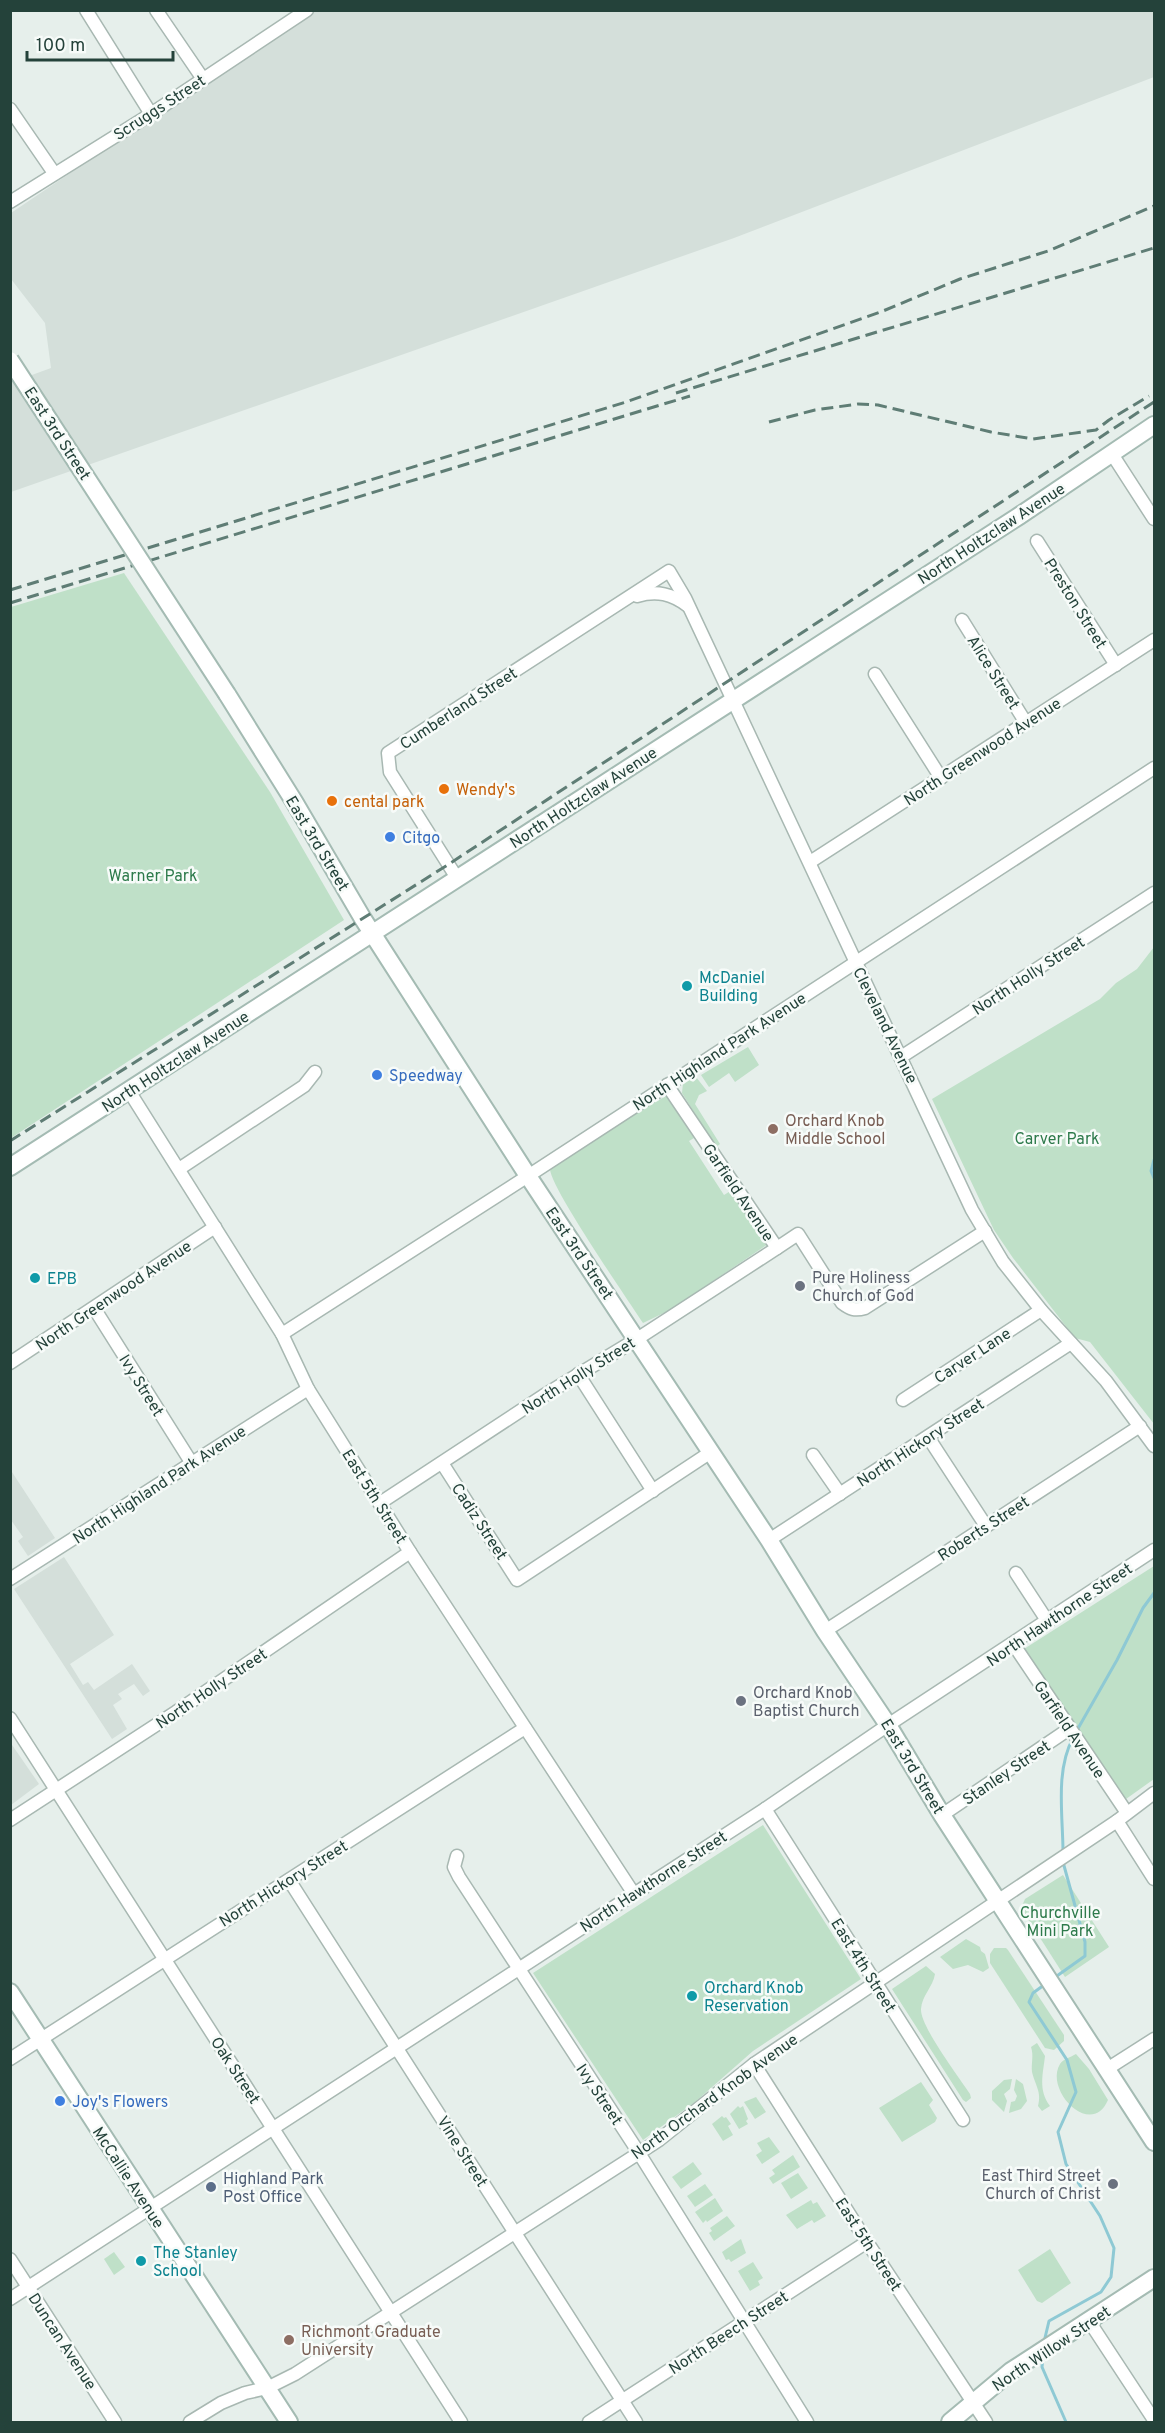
<svg xmlns="http://www.w3.org/2000/svg" width="1165" height="2433" font-family="Overpass,sans-serif">
  <style>
    .built { fill: #d4dfda }
    .green { fill: #bfe0c8 }
    .lines { fill: none; stroke-linecap: round; stroke-linejoin: round }
    .stream { stroke: #8ec9d4; stroke-width: 3 }
    .street-casing { stroke: #a8b8b2; stroke-width: 15 }
    .secondary-casing { stroke: #a4bbb3; stroke-width: 20 }
    .street { stroke: #fff; stroke-width: 12 }
    .secondary { stroke: #fff; stroke-width: 16 }
    .rail { stroke: #5f7d75; stroke-width: 3; stroke-dasharray: 12 6; stroke-linecap: butt }
    .secondary-bridge-casing { stroke: #a4bbb3; stroke-width: 20; stroke-linecap: butt }
    .secondary-bridge { stroke: #fff; stroke-width: 16 }
    .food-dot { fill: #e8710a; stroke: #f7fbf9; stroke-width: 2 }
    .shop-dot { fill: #3f7fe0; stroke: #f7fbf9; stroke-width: 2 }
    .culture-dot { fill: #0f9aa8; stroke: #f7fbf9; stroke-width: 2 }
    .education-dot { fill: #8d6e63; stroke: #f7fbf9; stroke-width: 2 }
    .worship-dot { fill: #6b7280; stroke: #f7fbf9; stroke-width: 2 }
    .service-dot { fill: #5c6f8a; stroke: #f7fbf9; stroke-width: 2 }
    .labels { text-anchor: middle; stroke-width: 5; stroke-linejoin: round; paint-order: stroke }
    .street-label { font-size: 16px; fill: #24423a; stroke: #f7fbf9 }
    .food-label { font-size: 16px; fill: #c56008; stroke: #f7fbf9; text-anchor: start }
    .shop-label { font-size: 16px; fill: #366cbe; stroke: #f7fbf9; text-anchor: start }
    .park-label { font-size: 16px; fill: #2d7a4b; stroke: #f7fbf9 }
    .culture-label { font-size: 16px; fill: #0d838f; stroke: #f7fbf9; text-anchor: start }
    .education-label { font-size: 16px; fill: #785e54; stroke: #f7fbf9; text-anchor: start }
    .worship-label { font-size: 16px; fill: #5b616d; stroke: #f7fbf9; text-anchor: start }
    .service-label { font-size: 16px; fill: #4e5e75; stroke: #f7fbf9; text-anchor: start }
  </style>
  <rect width="100%" height="100%" fill="#e6efeb"/>
  <g class="built">
    <path d="M 310,11 L 1154,11 L 1154,77 L 734,238 L 11,492 L 10,383 L 51,368 L 45,323 L 11,279 L 11,213 Z"/>
    <path d="M 10,1469 L 55,1538 L 28,1556 L 18,1541 L 23,1537 L 11,1520 Z"/>
    <path d="M 64,1557 L 114,1635 L 70,1664 L 83,1685 L 88,1682 L 94,1690 L 132,1664 L 150,1691 L 143,1696 L 134,1684 L 118,1694 L 122,1699 L 113,1705 L 127,1729 L 112,1739 L 14,1589 Z"/>
    <path d="M 10,1742 L 39,1784 L 11,1805 L 10,1805 Z"/>
  </g>
  <g class="green">
    <path d="M 124,573 L 270,792 L 344,920 L 11,1138 L 11,607 Z"/>
    <path d="M 1154,947 L 1154,1424 L 1090,1342 L 1075,1338 L 1013,1258 L 994,1230 L 932,1099 L 1100,999 L 1116,983 L 1137,969 Z"/>
    <path d="M 748,1047 L 759,1065 L 735,1082 L 729,1073 L 709,1087 L 701,1075 Z"/>
    <path d="M 696,1077 L 707,1091 L 699,1095 L 695,1104 L 720,1144 L 716,1147 L 682,1093 L 683,1083 Z"/>
    <path d="M 670,1094 L 679,1115 L 694,1138 L 689,1141 L 724,1195 L 732,1190 L 768,1244 L 670,1310 L 643,1323 C 628,1300 550,1187 550,1169 L 637,1112 Z"/>
    <path d="M 1154,1566 L 1154,1779 L 1126,1799 L 1024,1649 Z"/>
    <path d="M 763,1825 L 861,1979 L 753,2051 L 695,2102 L 643,2140 L 533,1973 Z"/>
    <path d="M 1063,1875 L 1109,1947 L 1065,1977 L 1021,1908 L 1025,1899 Z"/>
    <path d="M 966,1939 L 980,1947 L 981,1951 L 985,1954 L 989,1968 L 983,1972 L 968,1965 L 953,1969 L 940,1957 Z"/>
    <path d="M 994,1948 L 1006,1948 L 1008,1950 L 1064,2035 L 1064,2041 L 1054,2050 L 1045,2048 L 990,1963 L 990,1954 Z"/>
    <path d="M 926,1966 L 935,1974 C 933,1987 922,1995 921,2009 C 920,2026 959,2077 970,2094 L 971,2098 L 966,2102 L 963,2100 L 892,1989 Z"/>
    <path d="M 1037,2043 L 1045,2056 C 1043,2074 1038,2090 1050,2106 L 1042,2111 L 1038,2106 C 1042,2092 1035,2085 1032,2072 C 1031,2063 1034,2056 1031,2047 Z"/>
    <path d="M 1076,2054 L 1089,2069 L 1108,2100 C 1091,2139 1044,2090 1060,2064 C 1063,2059 1071,2057 1076,2054 Z"/>
    <path d="M 1012,2079 L 1010,2089 L 1004,2094 L 1007,2101 L 1004,2112 L 992,2100 L 992,2091 L 1004,2080 Z"/>
    <path d="M 1016,2079 L 1023,2084 L 1027,2101 L 1021,2109 L 1009,2113 L 1011,2102 L 1015,2101 L 1017,2096 L 1014,2090 Z"/>
    <path d="M 921,2082 L 933,2100 L 929,2105 L 937,2118 L 935,2122 L 902,2142 L 879,2108 Z"/>
    <path d="M 756,2097 L 766,2112 L 755,2119 L 744,2102 Z"/>
    <path d="M 738,2106 L 740,2108 L 743,2106 L 748,2119 L 746,2121 L 748,2124 L 739,2129 L 730,2114 Z"/>
    <path d="M 722,2116 L 724,2118 L 726,2117 L 731,2124 L 728,2126 L 733,2135 L 723,2141 L 712,2124 Z"/>
    <path d="M 769,2137 L 780,2152 L 762,2164 L 756,2155 L 762,2151 L 757,2143 Z"/>
    <path d="M 793,2155 L 800,2167 L 773,2184 L 769,2178 L 775,2174 L 772,2170 Z"/>
    <path d="M 693,2162 L 702,2174 L 681,2189 L 672,2177 Z"/>
    <path d="M 798,2173 L 808,2188 L 791,2199 L 781,2183 Z"/>
    <path d="M 705,2184 L 713,2195 L 695,2207 L 687,2196 Z"/>
    <path d="M 715,2198 L 723,2211 L 707,2222 L 706,2220 L 703,2223 L 695,2212 Z"/>
    <path d="M 811,2200 L 813,2204 L 817,2202 L 826,2216 L 814,2223 L 812,2220 L 797,2229 L 786,2215 Z"/>
    <path d="M 727,2216 L 735,2226 L 714,2241 L 709,2233 L 712,2231 L 710,2228 Z"/>
    <path d="M 741,2239 L 746,2253 L 731,2262 L 729,2259 L 726,2260 L 722,2252 Z"/>
    <path d="M 1050,2249 L 1071,2283 L 1042,2303 L 1037,2301 L 1018,2270 Z"/>
    <path d="M 114,2252 L 125,2267 L 114,2275 L 104,2259 Z"/>
    <path d="M 753,2262 L 763,2278 L 758,2281 L 760,2285 L 750,2291 L 738,2271 Z"/>
  </g>
  <g class="lines">
    <g class="stream">
      <path d="M 1154,1160 L 1151,1171 L 1154,1178"/>
      <path d="M 1076,1732 L 1117,1660 L 1143,1608 L 1154,1593"/>
      <path d="M 1063,1852 C 1063,1816 1055,1771 1073,1738"/>
      <path d="M 1054,1978 L 1085,1956 L 1085,1942 L 1063,1862"/>
      <path d="M 1044,2342 L 1049,2321 L 1101,2292 L 1111,2277 L 1114,2248 L 1100,2216 L 1066,2164 L 1058,2132 L 1076,2092 L 1067,2060 L 1029,2002 L 1033,1993 L 1044,1985"/>
      <path d="M 1043,2357 L 1042,2367 L 1066,2422"/>
    </g>
    <defs>
      <g id="street">
        <path d="M 86,10 L 151,114"/>
        <path d="M 156,10 L 203,79"/>
        <path d="M 10,109 L 54,173"/>
        <path d="M 10,202 L 151,114 L 307,10"/>
        <path d="M 1112,454 L 1154,519"/>
        <path d="M 1037,541 L 1116,665"/>
        <path d="M 637,596 C 657,590 672,594 688,606"/>
        <path d="M 962,620 L 1026,723"/>
        <path d="M 875,674 L 941,778"/>
        <path d="M 810,862 L 1154,640"/>
        <path d="M 457,878 L 390,772 L 388,753 L 669,571 L 685,598 L 972,1210 L 1003,1262 L 1041,1310 L 1106,1381 L 1154,1446"/>
        <path d="M 901,1057 L 1154,893"/>
        <path d="M 667,1085 L 777,1248 L 798,1234 L 842,1303 C 850,1309 855,1311 865,1308 L 985,1231"/>
        <path d="M 129,1091 L 282,1334 L 308,1389 L 410,1552 L 634,1894"/>
        <path d="M 179,1169 L 304,1086 L 315,1072"/>
        <path d="M 94,1308 L 191,1462"/>
        <path d="M 282,1334 L 528,1176 L 1154,768"/>
        <path d="M 10,1363 L 215,1227"/>
        <path d="M 578,1374 L 653,1491"/>
        <path d="M 903,1400 L 1041,1310"/>
        <path d="M 928,1437 L 986,1526"/>
        <path d="M 813,1455 L 840,1494"/>
        <path d="M 442,1463 L 517,1580 L 711,1452"/>
        <path d="M 380,1503 L 543,1396 L 637,1339 L 777,1248"/>
        <path d="M 769,1540 L 1071,1343"/>
        <path d="M 1016,1573 L 1048,1622"/>
        <path d="M 10,1579 L 308,1389"/>
        <path d="M 825,1631 L 1140,1426"/>
        <path d="M 1014,1645 L 1127,1813"/>
        <path d="M 10,1718 L 461,2422"/>
        <path d="M 765,1809 L 963,2120"/>
        <path d="M 942,1815 L 1069,1729"/>
        <path d="M 10,1820 L 176,1712 L 410,1552"/>
        <path d="M 1117,1821 L 1154,1879"/>
        <path d="M 457,1856 L 454,1867 L 459,1877 L 639,2153 L 807,2422"/>
        <path d="M 289,1880 L 636,2422"/>
        <path d="M 10,2059 L 525,1728"/>
        <path d="M 754,2064 L 867,2242 L 986,2422"/>
        <path d="M 1107,2069 L 1154,2039"/>
        <path d="M 10,2259 L 115,2422"/>
        <path d="M 10,2299 L 765,1809 L 888,1725 L 1154,1550"/>
        <path d="M 1089,2321 L 1154,2420"/>
        <path d="M 190,2422 L 221,2403 L 245,2393 L 267,2388 L 295,2374 L 639,2153 L 659,2140 L 754,2064 L 1117,1821 L 1154,1793"/>
        <path d="M 589,2422 L 867,2242"/>
      </g>
      <g id="secondary">
        <path d="M 227,694 L 295,803 L 363,919 L 528,1176 L 769,1540 L 825,1631 L 888,1725 L 942,1815 L 1154,2142"/>
        <path d="M 10,1167 L 1019,516 L 1154,425"/>
        <path d="M 10,1992 L 289,2422"/>
        <path d="M 950,2422 L 1011,2371 L 1154,2278"/>
      </g>
    </defs>
    <use href="#street" class="street-casing"/>
    <use href="#secondary" class="secondary-casing"/>
    <use href="#street" class="street"/>
    <use href="#secondary" class="secondary"/>
    <g class="rail">
      <path d="M 676,393 L 1154,248"/>
      <path d="M 769,422 L 815,410 L 858,404 L 878,405 L 991,432 L 1033,439 L 1096,430 L 1109,420 L 1149,396"/>
      <path d="M 10,590 L 626,402 L 883,311 L 960,279 L 1048,251 L 1154,206"/>
      <path d="M 10,603 L 690,396"/>
      <path d="M 10,1141 L 449,864 L 1154,402"/>
    </g>
    <defs>
      <path id="secondary-bridge" d="M 10,360 L 227,694"/>
    </defs>
    <use href="#secondary-bridge" class="secondary-bridge-casing"/>
    <use href="#secondary-bridge" class="secondary-bridge"/>
  </g>
  <g class="food-dot">
    <circle cx="444" cy="789" r="6"/>
    <circle cx="332" cy="801" r="6"/>
  </g>
  <g class="shop-dot">
    <circle cx="390" cy="837" r="6"/>
    <circle cx="377" cy="1075" r="6"/>
    <circle cx="60" cy="2101" r="6"/>
  </g>
  <g class="culture-dot">
    <circle cx="687" cy="986" r="6"/>
    <circle cx="35" cy="1278" r="6"/>
    <circle cx="692" cy="1996" r="6"/>
    <circle cx="141" cy="2261" r="6"/>
  </g>
  <g class="education-dot">
    <circle cx="773" cy="1129" r="6"/>
    <circle cx="289" cy="2340" r="6"/>
  </g>
  <g class="worship-dot">
    <circle cx="800" cy="1286" r="6"/>
    <circle cx="741" cy="1701" r="6"/>
    <circle cx="1113" cy="2184" r="6"/>
  </g>
  <circle class="service-dot" cx="211" cy="2187" r="6"/>
  <g class="labels">
    <g class="street-label">
      <text transform="translate(159 107) rotate(-33)" y="6">Scruggs Street</text>
      <text transform="translate(58 433) rotate(57)" y="6">East 3rd Street</text>
      <text transform="translate(991 533) rotate(-33)" y="6">North Holtzclaw Avenue</text>
      <text transform="translate(1076 603) rotate(58)" y="6">Preston Street</text>
      <text transform="translate(994 672) rotate(58)" y="6">Alice Street</text>
      <text transform="translate(458 708) rotate(-33)" y="6">Cumberland Street</text>
      <text transform="translate(982 751) rotate(-33)" y="6">North Greenwood Avenue</text>
      <text transform="translate(583 797) rotate(-33)" y="6">North Holtzclaw Avenue</text>
      <text transform="translate(318 843) rotate(59)" y="6">East 3rd Street</text>
      <text transform="translate(1028 975) rotate(-33)" y="6">North Holly Street</text>
      <text transform="translate(886 1025) rotate(64)" y="6">Cleveland Avenue</text>
      <text transform="translate(719 1051) rotate(-33)" y="6">North Highland Park Avenue</text>
      <text transform="translate(175 1061) rotate(-33)" y="6">North Holtzclaw Avenue</text>
      <text transform="translate(739 1192) rotate(56)" y="6">Garfield Avenue</text>
      <text transform="translate(580 1253) rotate(56)" y="6">East 3rd Street</text>
      <text transform="translate(113 1295) rotate(-34)" y="6">North Greenwood Avenue</text>
      <text transform="translate(972 1355) rotate(-33)" y="6">Carver Lane</text>
      <text transform="translate(578 1375) rotate(-32)" y="6">North Holly Street</text>
      <text transform="translate(142 1385) rotate(58)" y="6">Ivy Street</text>
      <text transform="translate(920 1442) rotate(-33)" y="6">North Hickory Street</text>
      <text transform="translate(159 1484) rotate(-33)" y="6">North Highland Park Avenue</text>
      <text transform="translate(375 1496) rotate(58)" y="6">East 5th Street</text>
      <text transform="translate(480 1521) rotate(57)" y="6">Cadiz Street</text>
      <text transform="translate(983 1528) rotate(-33)" y="6">Roberts Street</text>
      <text transform="translate(1059 1614) rotate(-34)" y="6">North Hawthorne Street</text>
      <text transform="translate(211 1688) rotate(-34)" y="6">North Holly Street</text>
      <text transform="translate(1070 1729) rotate(56)" y="6">Garfield Avenue</text>
      <text transform="translate(913 1766) rotate(59)" y="6">East 3rd Street</text>
      <text transform="translate(1006 1772) rotate(-34)" y="6">Stanley Street</text>
      <text transform="translate(653 1881) rotate(-33)" y="6">North Hawthorne Street</text>
      <text transform="translate(283 1883) rotate(-32)" y="6">North Hickory Street</text>
      <text transform="translate(864 1965) rotate(58)" y="6">East 4th Street</text>
      <text transform="translate(236 2070) rotate(57)" y="6">Oak Street</text>
      <text transform="translate(600 2094) rotate(56)" y="6">Ivy Street</text>
      <text transform="translate(714 2096) rotate(-36)" y="6">North Orchard Knob Avenue</text>
      <text transform="translate(463 2151) rotate(58)" y="6">Vine Street</text>
      <text transform="translate(129 2177) rotate(57)" y="6">McCallie Avenue</text>
      <text transform="translate(869 2244) rotate(57)" y="6">East 5th Street</text>
      <text transform="translate(728 2332) rotate(-33)" y="6">North Beech Street</text>
      <text transform="translate(63 2341) rotate(57)" y="6">Duncan Avenue</text>
      <text transform="translate(1051 2348) rotate(-34)" y="6">North Willow Street</text>
    </g>
    <g class="food-label">
      <text x="456" y="795">Wendy's</text>
      <text x="344" y="807">cental park</text>
    </g>
    <g class="shop-label">
      <text x="402" y="843">Citgo</text>
      <text x="389" y="1081">Speedway</text>
      <text x="72" y="2107">Joy's Flowers</text>
    </g>
    <g class="park-label">
      <text x="153" y="881">Warner Park</text>
      <text x="1057" y="1144">Carver Park</text>
      <text x="1060" y="1918">Churchville<tspan x="1060" dy="18">Mini Park</tspan></text>
    </g>
    <g class="culture-label">
      <text x="699" y="983">McDaniel<tspan x="699" dy="18">Building</tspan></text>
      <text x="47" y="1284">EPB</text>
      <text x="704" y="1993">Orchard Knob<tspan x="704" dy="18">Reservation</tspan></text>
      <text x="153" y="2258">The Stanley<tspan x="153" dy="18">School</tspan></text>
    </g>
    <g class="education-label">
      <text x="785" y="1126">Orchard Knob<tspan x="785" dy="18">Middle School</tspan></text>
      <text x="301" y="2337">Richmont Graduate<tspan x="301" dy="18">University</tspan></text>
    </g>
    <g class="worship-label">
      <text x="812" y="1283">Pure Holiness<tspan x="812" dy="18">Church of God</tspan></text>
      <text x="753" y="1698">Orchard Knob<tspan x="753" dy="18">Baptist Church</tspan></text>
      <text x="1101" y="2181" text-anchor="end">East Third Street<tspan x="1101" dy="18">Church of Christ</tspan></text>
    </g>
    <g class="service-label">
      <text x="223" y="2184">Highland Park<tspan x="223" dy="18">Post Office</tspan></text>
    </g>
  </g>
  <rect width="1165" height="2433" fill="none" stroke="#24423a" stroke-width="24"/>
  <path d="M27 51v9h146v-9" fill="none" stroke="#24423a" stroke-width="3"/>
  <text x="36" y="51" font-size="18" fill="#24423a" stroke="#f7fbf9" stroke-width="4.5" paint-order="stroke">100 m</text>
</svg>
